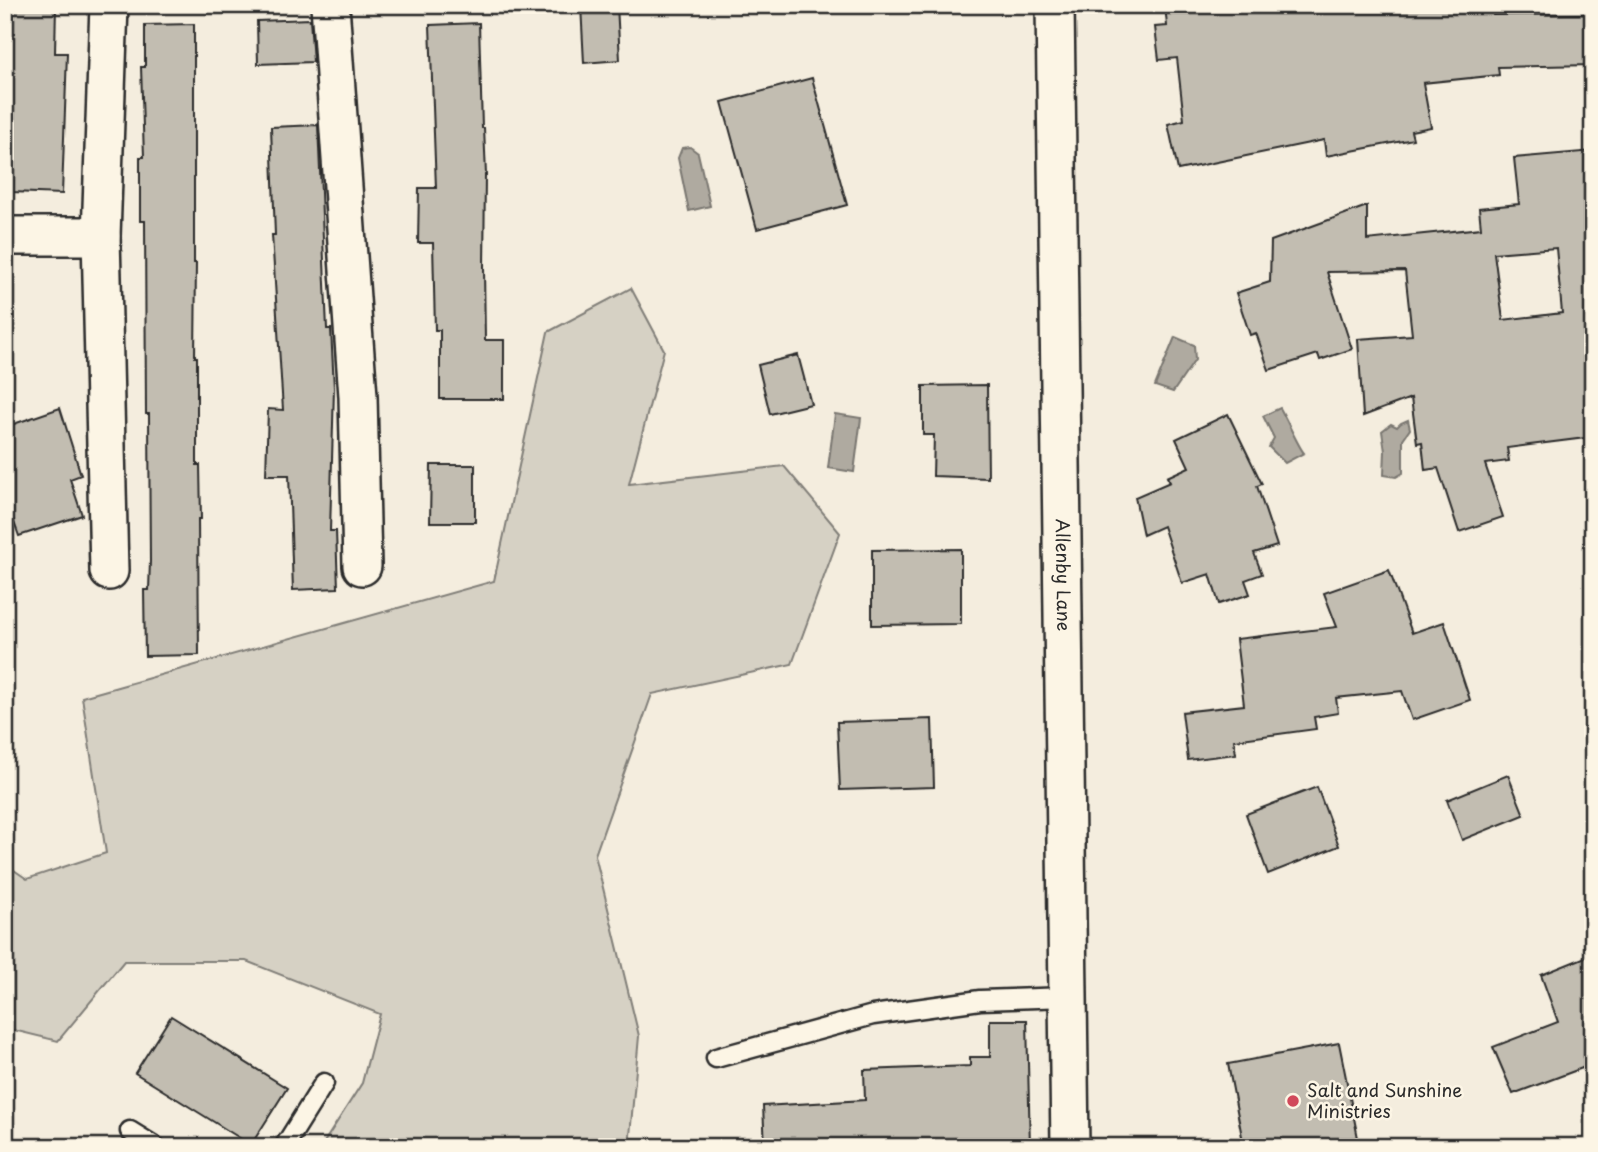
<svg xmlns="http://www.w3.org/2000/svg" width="1598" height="1152" font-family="'Playpen Sans',sans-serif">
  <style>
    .green { fill: #d6d1c4; stroke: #807e78; stroke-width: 2 }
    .water { fill: #afaaa0; stroke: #7a7771; stroke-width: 2 }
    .building { fill: #c2bdb1; stroke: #2b2b2b; stroke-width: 2; fill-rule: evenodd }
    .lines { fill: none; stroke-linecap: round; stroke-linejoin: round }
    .lane-casing { stroke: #2b2b2b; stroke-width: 23 }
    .street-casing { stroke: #2b2b2b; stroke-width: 42 }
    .lane { stroke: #fcf5e5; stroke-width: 18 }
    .street { stroke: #fcf5e5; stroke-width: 37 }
    .poi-dot { fill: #d1495b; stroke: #fcf5e5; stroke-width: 2.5 }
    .labels { text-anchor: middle; stroke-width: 5; stroke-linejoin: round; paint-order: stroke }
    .street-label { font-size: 18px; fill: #2b2b2b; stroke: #fcf5e5 }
    .poi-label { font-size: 18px; fill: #2b2b2b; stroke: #fcf5e5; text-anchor: start }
  </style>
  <rect width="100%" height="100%" fill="#f4edde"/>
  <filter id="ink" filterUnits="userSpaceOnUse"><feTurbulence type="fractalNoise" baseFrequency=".0143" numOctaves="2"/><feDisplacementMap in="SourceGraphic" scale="14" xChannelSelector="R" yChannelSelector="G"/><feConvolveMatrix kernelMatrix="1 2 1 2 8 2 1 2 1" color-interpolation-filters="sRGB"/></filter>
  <g filter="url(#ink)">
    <path class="green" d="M 631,288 L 664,350 L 629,484 L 784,466 L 840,533 L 792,664 L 652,694 L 595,855 L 639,1036 L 629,1147 L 321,1147 L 362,1083 L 380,1014 L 246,961 L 124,961 L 58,1041 L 5,1028 L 5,864 L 27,879 L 106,853 L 82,697 L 494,581 L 548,332 Z"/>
    <g class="water">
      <path d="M 690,147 L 698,153 L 710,206 L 689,211 L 678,158 L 682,148 Z"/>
      <path d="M 1175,337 L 1194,345 L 1195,360 L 1173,392 L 1155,386 Z"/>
      <path d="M 1280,408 C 1286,418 1298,446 1304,453 L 1285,463 L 1269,447 L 1274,438 L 1263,416 Z"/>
      <path d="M 835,414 L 861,418 L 854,472 L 828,468 Z"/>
      <path d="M 1408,420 L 1410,429 L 1403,439 L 1403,473 L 1396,477 L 1384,475 L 1385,451 L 1382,431 L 1391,424 L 1397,427 L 1401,423 Z"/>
    </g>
    <g class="building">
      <path d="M 5,5 L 56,5 L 55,53 L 67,53 L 62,194 L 12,192 L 13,181 L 5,181 Z"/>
      <path d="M 581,5 L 617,5 L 620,60 L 584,63 Z"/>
      <path d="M 1165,5 L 1491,5 L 1493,15 L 1593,14 L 1593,65 L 1498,67 L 1499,75 L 1423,83 L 1431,127 L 1411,131 L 1413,139 L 1326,156 L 1324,140 L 1178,170 L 1168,124 L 1184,120 L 1177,58 L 1159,60 L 1155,27 L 1167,26 Z"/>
      <path d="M 310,19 L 313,62 L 258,64 L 257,21 Z"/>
      <path d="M 479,23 L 482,128 L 484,128 L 486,175 L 485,175 L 484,268 L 485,340 L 504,340 L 504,399 L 440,399 L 440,330 L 435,330 L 433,243 L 418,243 L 419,188 L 436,188 L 430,25 Z"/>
      <path d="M 194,24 L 194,263 L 196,263 L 195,357 L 197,357 L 197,465 L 200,465 L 201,519 L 198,519 L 199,655 L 145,656 L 144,590 L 149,590 L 150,561 L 149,414 L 146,414 L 145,221 L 140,221 L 140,157 L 144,157 L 141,67 L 145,67 L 145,25 Z"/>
      <path d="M 812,78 L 847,205 L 757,229 L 722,102 Z"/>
      <path d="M 318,125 L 327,329 L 331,329 L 334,388 L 330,531 L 336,531 L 338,588 L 293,590 L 289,475 L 266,475 L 268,409 L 283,410 L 272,235 L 275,235 L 271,127 Z"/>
      <path d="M 1593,151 L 1593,437 L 1507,448 L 1509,461 L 1485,464 L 1503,517 L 1459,532 L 1438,468 L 1425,470 L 1422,442 L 1417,443 L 1411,398 L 1363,416 L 1358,339 L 1412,335 L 1405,271 L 1327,272 L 1352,349 L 1320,360 L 1318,354 L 1269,370 L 1256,333 L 1250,335 L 1236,293 L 1270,282 L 1271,241 L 1367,206 L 1367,240 L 1481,228 L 1479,208 L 1519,204 L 1514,158 ZM 1556,248 L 1562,313 L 1503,320 L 1494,253 Z"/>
      <path d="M 798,355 L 811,404 L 770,414 L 758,365 Z"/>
      <path d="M 987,385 L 988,478 L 933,476 L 934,435 L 923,435 L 923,386 Z"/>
      <path d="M 60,408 L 81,475 L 70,479 L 82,515 L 19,536 L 5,497 L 5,427 Z"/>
      <path d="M 1228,414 L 1262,484 L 1257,486 L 1277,546 L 1254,553 L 1262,574 L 1245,580 L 1250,594 L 1219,604 L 1210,574 L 1182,583 L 1163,526 L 1143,535 L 1135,497 L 1170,482 L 1167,477 L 1189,467 L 1176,439 Z"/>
      <path d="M 431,465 L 475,465 L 475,522 L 430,522 Z"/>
      <path d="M 961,549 L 961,624 L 872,625 L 872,550 Z"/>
      <path d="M 1389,570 L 1412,633 L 1444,622 L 1470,700 L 1412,720 L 1402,691 L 1336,698 L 1338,713 L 1314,717 L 1316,729 L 1234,740 L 1236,754 L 1188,760 L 1182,712 L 1244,705 L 1236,639 L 1337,627 L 1324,593 Z"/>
      <path d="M 932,719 L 934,787 L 840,790 L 837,722 Z"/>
      <path d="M 1508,775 L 1524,815 L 1462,840 L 1447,800 Z"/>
      <path d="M 1317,787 L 1339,846 L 1268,874 L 1246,814 Z"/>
      <path d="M 1593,954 L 1593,1064 L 1513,1094 L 1493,1047 L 1558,1022 L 1541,975 Z"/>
      <path d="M 171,1016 L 287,1088 L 251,1145 L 135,1073 Z"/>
      <path d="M 990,1020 L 1027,1020 L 1030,1147 L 765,1147 L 763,1106 L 865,1100 L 864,1070 L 970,1066 L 970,1057 L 990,1057 Z"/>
      <path d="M 1339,1043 L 1358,1138 L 1312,1147 L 1244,1147 L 1228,1064 Z"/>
    </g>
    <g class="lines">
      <defs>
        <g id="lane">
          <path d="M 716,1058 L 873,1015 L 980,1000 L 1068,997"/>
          <path d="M 130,1131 L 156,1147"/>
          <path d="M 284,1147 L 324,1083"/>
        </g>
        <g id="street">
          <path d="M 109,5 L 101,236 L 109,571"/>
          <path d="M 330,5 L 358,396 L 362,566"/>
          <path id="s1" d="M 1055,5 L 1070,1147"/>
          <path d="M 5,236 L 101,236"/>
        </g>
      </defs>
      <use href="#lane" class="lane-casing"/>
      <use href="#street" class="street-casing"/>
      <use href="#lane" class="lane"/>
      <use href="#street" class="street"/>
    </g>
  </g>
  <circle class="poi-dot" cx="1293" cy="1101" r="7"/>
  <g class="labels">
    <g class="street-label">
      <text dy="6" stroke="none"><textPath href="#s1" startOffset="570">Allenby Lane</textPath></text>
    </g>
    <g class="poi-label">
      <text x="1307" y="1097">Salt and Sunshine<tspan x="1307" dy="21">Ministries</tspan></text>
    </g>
  </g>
  <rect width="1598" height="1152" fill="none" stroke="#fcf5e5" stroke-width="28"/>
  <rect x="14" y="14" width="1570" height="1124" fill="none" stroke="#2b2b2b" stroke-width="2.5" filter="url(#ink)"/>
</svg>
